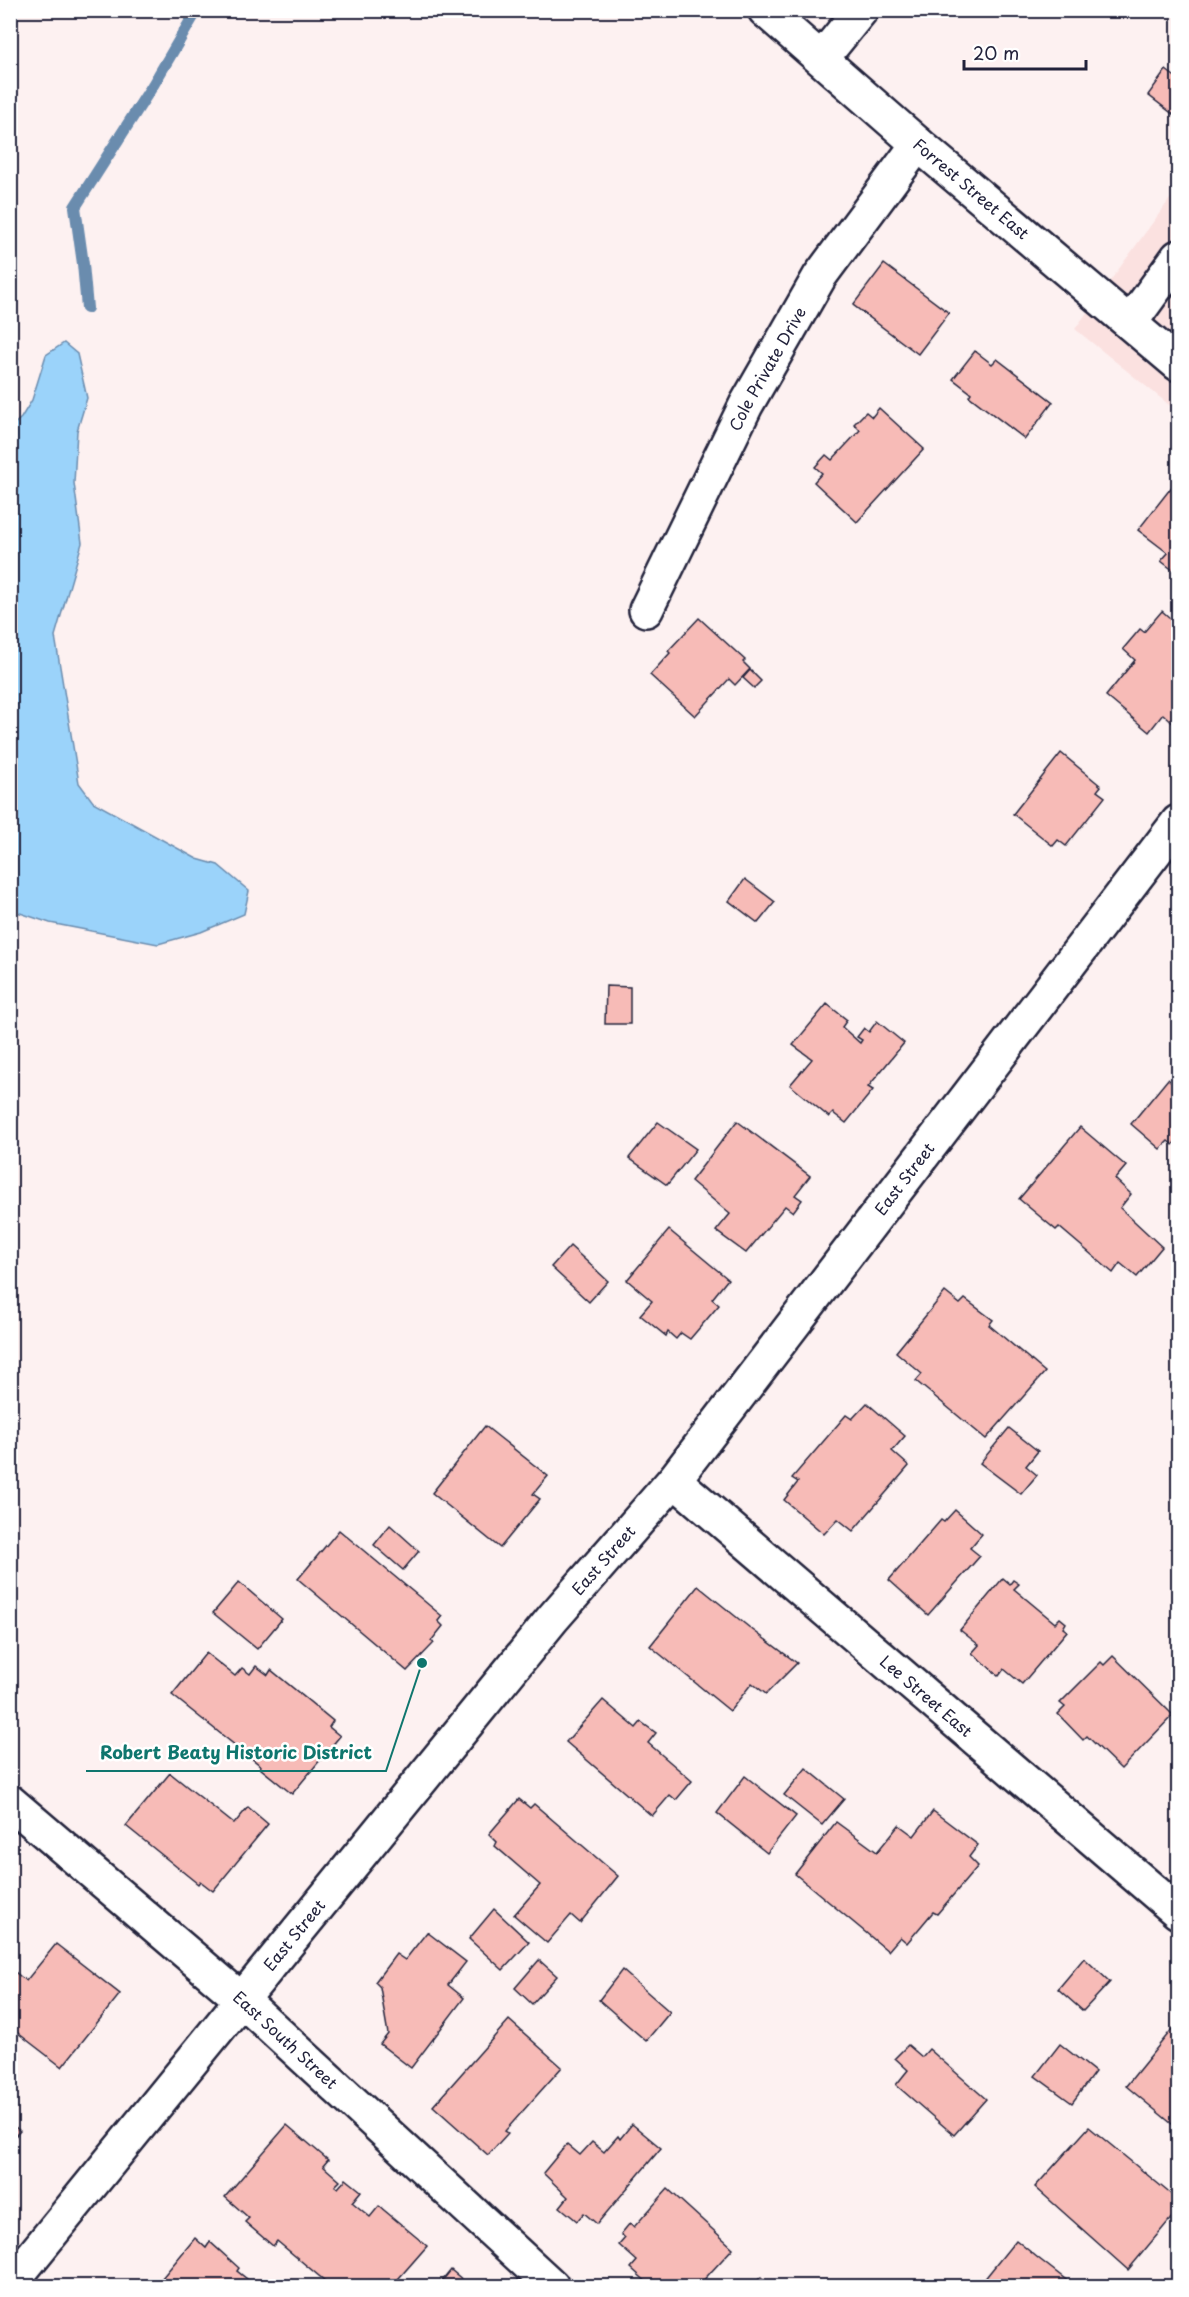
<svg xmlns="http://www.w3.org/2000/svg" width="1189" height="2297" font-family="'Playpen Sans',sans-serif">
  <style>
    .built { fill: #fbe1e0 }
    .water { fill: #9bd3fa; stroke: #6b8cae; stroke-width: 1.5 }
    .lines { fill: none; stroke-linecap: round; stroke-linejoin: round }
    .stream { stroke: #6b8cae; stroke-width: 12 }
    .building { fill: #f7bbb7; stroke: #22223b; stroke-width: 1.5 }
    .minor-casing { stroke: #22223b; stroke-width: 38 }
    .major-casing { stroke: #22223b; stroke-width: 38 }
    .minor { stroke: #fff; stroke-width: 33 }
    .major { stroke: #fff; stroke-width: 33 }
    .labels { text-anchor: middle; stroke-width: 5; stroke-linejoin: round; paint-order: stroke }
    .street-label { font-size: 16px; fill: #22223b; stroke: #fff }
    .leader { fill: none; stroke: #0f766e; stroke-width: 2 }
    .callout-dot { fill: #0f766e; stroke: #fff; stroke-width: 2 }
    .callout-label { font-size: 18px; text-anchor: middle; font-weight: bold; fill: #0f766e; stroke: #fff; stroke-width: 5; stroke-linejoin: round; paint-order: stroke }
  </style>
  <rect width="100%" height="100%" fill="#fdf1f1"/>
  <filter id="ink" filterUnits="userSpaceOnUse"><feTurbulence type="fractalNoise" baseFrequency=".0167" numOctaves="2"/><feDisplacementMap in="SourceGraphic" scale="12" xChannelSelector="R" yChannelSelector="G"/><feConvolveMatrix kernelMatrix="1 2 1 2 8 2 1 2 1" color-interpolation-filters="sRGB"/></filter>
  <g filter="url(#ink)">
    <path class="built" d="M 1178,188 L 1178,412 L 1075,329 Z"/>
    <path class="water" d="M 64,343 L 77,354 L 87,398 L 77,431 L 74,483 L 82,543 L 55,636 L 79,783 L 93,802 L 197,859 L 218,865 L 249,891 L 244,914 L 201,932 L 158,944 L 50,923 L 11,910 L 11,427 L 21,418 L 32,400 L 46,355 Z"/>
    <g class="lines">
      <path class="stream" d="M 87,308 L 83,264 L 75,207 L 153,85 L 197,10"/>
    </g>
    <g class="building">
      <path d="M 1166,70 L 1178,79 L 1178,118 L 1148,95 Z"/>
      <path d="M 884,264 L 949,313 L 918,354 L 853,305 Z"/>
      <path d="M 975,351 L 992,364 L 997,359 L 1053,402 L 1025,439 L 969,396 L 971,393 L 953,379 Z"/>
      <path d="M 879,408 L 924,449 L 857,522 L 814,482 L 822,473 L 815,467 L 826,455 L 832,460 L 860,430 L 854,424 L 866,412 L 872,417 Z"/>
      <path d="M 1174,484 L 1178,487 L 1178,574 L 1161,561 L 1168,553 L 1138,530 Z"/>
      <path d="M 1162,611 L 1178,625 L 1178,725 L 1177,727 L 1163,714 L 1149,732 L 1106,696 L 1135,660 L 1123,649 L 1140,629 L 1144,632 Z"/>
      <path d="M 699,618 L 745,660 L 743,662 L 750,669 L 735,685 L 729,679 L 695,716 L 650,675 L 670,653 L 668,651 Z"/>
      <path d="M 750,670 L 761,681 L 754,688 L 743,678 Z"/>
      <path d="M 1061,753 L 1101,786 L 1097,791 L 1105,797 L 1066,846 L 1058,840 L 1053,846 L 1013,814 Z"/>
      <path d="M 745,879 L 775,902 L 758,923 L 729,901 Z"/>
      <path d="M 606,986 L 630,987 L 630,1024 L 605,1024 Z"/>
      <path d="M 827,1004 L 847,1020 L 842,1027 L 860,1043 L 862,1040 L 857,1037 L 864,1028 L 869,1032 L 877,1021 L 904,1043 L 868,1087 L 873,1090 L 846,1123 L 833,1113 L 829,1117 L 790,1085 L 812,1059 L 793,1045 Z"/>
      <path d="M 1168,1079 L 1178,1088 L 1178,1138 L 1173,1145 L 1168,1141 L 1160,1149 L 1131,1124 Z"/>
      <path d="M 737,1121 L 810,1176 L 795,1195 L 802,1200 L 793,1212 L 785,1206 L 746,1253 L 716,1231 L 730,1214 L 691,1181 Z"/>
      <path d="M 658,1122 L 696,1149 L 667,1185 L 629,1158 Z"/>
      <path d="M 1080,1127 L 1126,1166 L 1115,1179 L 1131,1194 L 1120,1208 L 1162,1247 L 1137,1277 L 1120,1263 L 1113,1273 L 1059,1227 L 1056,1230 L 1019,1199 Z"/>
      <path d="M 669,1230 L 728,1279 L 712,1299 L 719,1305 L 690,1339 L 681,1333 L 676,1339 L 668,1332 L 666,1336 L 640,1315 L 652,1301 L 627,1280 Z"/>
      <path d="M 570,1246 L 608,1281 L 589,1302 L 551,1267 Z"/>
      <path d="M 945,1292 L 960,1304 L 965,1299 L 993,1320 L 989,1325 L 1045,1372 L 986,1439 L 916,1381 L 922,1374 L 896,1352 Z"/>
      <path d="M 867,1403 L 905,1436 L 892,1451 L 909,1466 L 853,1531 L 838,1519 L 824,1534 L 784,1500 L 798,1482 L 792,1478 L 846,1415 L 852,1419 Z"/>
      <path d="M 485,1426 L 548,1476 L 533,1494 L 540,1499 L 500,1548 L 432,1493 Z"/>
      <path d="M 1009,1428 L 1038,1451 L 1026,1466 L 1037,1475 L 1021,1494 L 980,1463 Z"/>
      <path d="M 955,1510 L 982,1534 L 970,1548 L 980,1556 L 928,1615 L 889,1580 L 941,1520 L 944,1522 Z"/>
      <path d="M 390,1525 L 419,1551 L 403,1570 L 374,1545 Z"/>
      <path d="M 339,1530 L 442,1616 L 438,1621 L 443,1626 L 431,1641 L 434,1643 L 407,1671 L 298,1579 Z"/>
      <path d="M 1003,1578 L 1010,1584 L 1013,1580 L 1019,1584 L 1014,1589 L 1055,1623 L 1060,1618 L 1066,1623 L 1063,1628 L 1067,1631 L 1022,1684 L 1004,1669 L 999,1676 L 972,1653 L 979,1645 L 960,1630 Z"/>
      <path d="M 239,1582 L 282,1619 L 257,1649 L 213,1613 Z"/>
      <path d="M 698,1586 L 750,1628 L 797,1663 L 766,1694 L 752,1683 L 730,1711 L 650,1646 Z"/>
      <path d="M 206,1653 L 235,1676 L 242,1668 L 250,1674 L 256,1666 L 268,1675 L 271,1670 L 333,1721 L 329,1727 L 340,1736 L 292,1794 L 260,1768 L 261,1766 L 172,1695 Z"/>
      <path d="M 1113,1656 L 1173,1715 L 1121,1769 L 1087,1736 L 1083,1740 L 1058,1714 L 1065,1707 L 1060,1703 L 1101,1662 L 1104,1665 Z"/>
      <path d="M 603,1700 L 636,1728 L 641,1722 L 656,1733 L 648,1743 L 692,1781 L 676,1800 L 670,1795 L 652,1816 L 566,1742 Z"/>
      <path d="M 806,1768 L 844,1799 L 822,1825 L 784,1795 Z"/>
      <path d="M 170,1773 L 234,1824 L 248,1807 L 268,1824 L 213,1891 L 200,1881 L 198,1884 L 126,1826 Z"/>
      <path d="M 745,1776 L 796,1816 L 767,1853 L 717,1813 Z"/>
      <path d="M 519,1799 L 530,1808 L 534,1804 L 618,1876 L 580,1923 L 571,1915 L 547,1943 L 514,1915 L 540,1885 L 495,1846 L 497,1842 L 489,1834 Z"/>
      <path d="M 933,1811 L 978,1845 L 969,1857 L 978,1866 L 937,1914 L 933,1912 L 907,1943 L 900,1937 L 888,1951 L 795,1874 L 836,1822 L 877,1852 L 899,1825 L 914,1836 Z"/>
      <path d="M 494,1909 L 529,1942 L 503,1970 L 469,1939 Z"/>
      <path d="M 427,1932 L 466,1962 L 448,1985 L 464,1998 L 411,2068 L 380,2044 L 388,2034 L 380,1987 L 375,1982 L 396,1954 L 405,1960 Z"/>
      <path d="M 56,1944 L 120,1994 L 62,2067 L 10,2027 L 10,1968 L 26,1981 Z"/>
      <path d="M 1084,1958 L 1110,1982 L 1083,2011 L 1058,1989 Z"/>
      <path d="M 539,1960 L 557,1976 L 532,2004 L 515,1988 Z"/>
      <path d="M 622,1970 L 670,2012 L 646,2041 L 599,2000 Z"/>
      <path d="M 509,2020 L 562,2067 L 505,2131 L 508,2133 L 488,2155 L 433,2106 Z"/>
      <path d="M 1173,2028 L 1178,2032 L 1178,2129 L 1126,2086 Z"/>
      <path d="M 1060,2044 L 1095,2072 L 1072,2103 L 1035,2076 Z"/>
      <path d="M 908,2045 L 922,2057 L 929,2049 L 986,2099 L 954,2135 L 896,2085 L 908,2070 L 895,2058 Z"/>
      <path d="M 10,2123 L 20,2131 L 10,2141 Z"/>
      <path d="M 632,2124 L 661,2148 L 597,2224 L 584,2213 L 577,2221 L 560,2207 L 568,2197 L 543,2173 L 567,2144 L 580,2155 L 592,2142 L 604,2152 L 618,2136 L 620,2139 Z"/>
      <path d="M 287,2125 L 328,2160 L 323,2166 L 340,2181 L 335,2186 L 338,2188 L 346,2179 L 361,2191 L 352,2202 L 370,2217 L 379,2206 L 427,2246 L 392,2286 L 331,2286 L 277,2241 L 273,2246 L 245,2222 L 249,2218 L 225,2197 Z"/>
      <path d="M 1089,2127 L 1178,2200 L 1178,2210 L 1128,2270 L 1035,2187 Z"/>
      <path d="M 668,2189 L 733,2248 L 699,2285 L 701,2286 L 651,2286 L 631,2268 L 637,2261 L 619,2245 L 625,2238 L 621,2234 L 630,2223 L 634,2227 Z"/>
      <path d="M 195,2238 L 206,2248 L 210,2242 L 239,2268 L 237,2271 L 256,2286 L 160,2286 L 165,2281 L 162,2278 Z"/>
      <path d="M 1016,2240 L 1038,2258 L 1074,2286 L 979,2286 Z"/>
      <path d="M 451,2270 L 470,2286 L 438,2286 Z"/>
      <path d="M 761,2277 L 771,2286 L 752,2286 Z"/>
    </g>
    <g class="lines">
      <defs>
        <g id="minor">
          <path d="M 822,58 L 861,10"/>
          <path d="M 1130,323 L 1178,257"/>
          <path id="s1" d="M 646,610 L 746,405 L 820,276 L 918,144"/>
          <path id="s2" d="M 674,1480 L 1178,1912"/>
          <path id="s3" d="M 10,1802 L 242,2000 L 552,2286"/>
          <path id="s4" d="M 10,2284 L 553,1618 L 674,1480 L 1178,822"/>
        </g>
        <g id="major">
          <path id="s5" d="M 765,10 L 918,144 L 1178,364"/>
        </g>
      </defs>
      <use href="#minor" class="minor-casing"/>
      <use href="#major" class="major-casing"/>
      <use href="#minor" class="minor"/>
      <use href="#major" class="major"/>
    </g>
  </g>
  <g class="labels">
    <g class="street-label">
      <text dy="6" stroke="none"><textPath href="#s5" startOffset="273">Forrest Street East</textPath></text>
      <text dy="6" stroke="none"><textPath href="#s1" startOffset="270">Cole Private Drive</textPath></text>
      <text dy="6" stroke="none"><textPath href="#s4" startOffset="1422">East Street</textPath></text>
      <text dy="6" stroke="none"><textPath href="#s4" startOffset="936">East Street</textPath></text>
      <text dy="6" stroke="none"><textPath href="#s2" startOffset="332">Lee Street East</textPath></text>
      <text dy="6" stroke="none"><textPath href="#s4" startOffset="450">East Street</textPath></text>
      <text dy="6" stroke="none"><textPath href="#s3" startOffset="364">East South Street</textPath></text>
    </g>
  </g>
  <path class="leader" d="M422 1663L386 1771H86"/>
  <circle class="callout-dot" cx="422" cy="1663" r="6"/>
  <g class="callout-label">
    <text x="236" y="1759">Robert Beaty Historic District</text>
  </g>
  <rect width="1189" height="2297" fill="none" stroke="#fff" stroke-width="36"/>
  <rect x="18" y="18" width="1153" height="2261" fill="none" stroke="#22223b" stroke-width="2" filter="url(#ink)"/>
  <path d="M964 60v9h122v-9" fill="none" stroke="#22223b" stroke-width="3"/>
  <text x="973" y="60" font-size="18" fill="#22223b" stroke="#ffffff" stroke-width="4.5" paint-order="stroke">20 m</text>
</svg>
